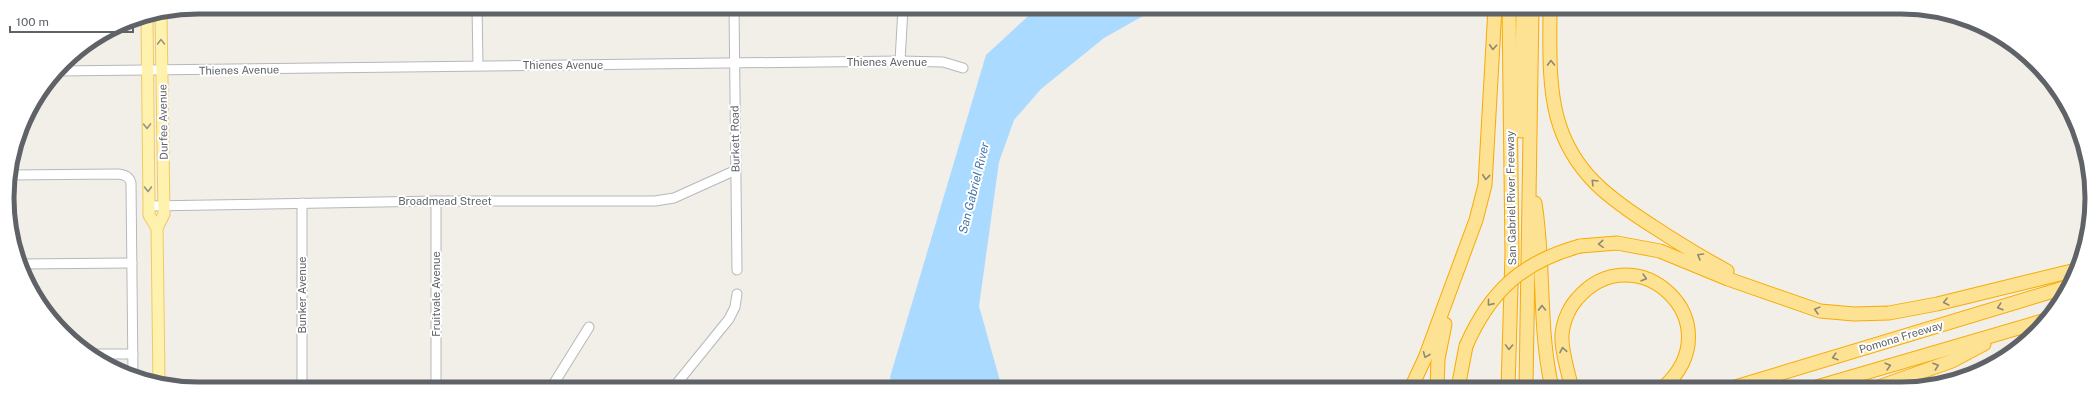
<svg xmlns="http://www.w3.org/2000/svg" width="2099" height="396" font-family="'Public Sans',sans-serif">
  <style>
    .water { fill: #aadaff }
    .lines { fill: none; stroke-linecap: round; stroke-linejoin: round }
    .minor-casing { stroke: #b5b8bc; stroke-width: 11 }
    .major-casing { stroke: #f2c960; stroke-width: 13 }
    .highway-casing { stroke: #f9ab00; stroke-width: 15 }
    .minor { stroke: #fff; stroke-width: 9 }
    .major { stroke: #fff2af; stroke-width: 11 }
    .highway { stroke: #fde293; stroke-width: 13 }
    .highway-bridge-casing { stroke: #f9ab00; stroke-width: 15; stroke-linecap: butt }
    .highway-bridge { stroke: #fde293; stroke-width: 13 }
    .oneway { stroke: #979581 }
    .oneway2 { stroke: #8e8975 }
    .labels { text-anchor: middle; stroke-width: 4; stroke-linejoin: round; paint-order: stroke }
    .street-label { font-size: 11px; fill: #5f6368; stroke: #fff }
    .water-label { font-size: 12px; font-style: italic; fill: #4174aa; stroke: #fff }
    .rim { fill: none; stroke: #5f6368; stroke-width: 5 }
  </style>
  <rect width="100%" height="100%" fill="#f1efe8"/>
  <path class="water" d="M 1037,8 L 1157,8 L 1104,38 L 1041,89 L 1014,120 L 999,162 L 979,306 L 1002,388 L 893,387 L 890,377 L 986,55 Z"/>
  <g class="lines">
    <defs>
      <g id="minor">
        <path d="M 477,7 L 478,65"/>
        <path d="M 734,7 L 737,270"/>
        <path d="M 900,61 L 903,8"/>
        <path d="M 58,71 L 900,61 L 943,62 L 963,68"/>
        <path d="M 10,175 L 118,174 C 125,175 129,176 131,183 L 133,375"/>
        <path d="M 149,206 L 436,201 L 655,201 L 674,198 L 736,170"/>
        <path d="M 20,264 L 132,263"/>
        <path d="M 94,354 L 133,354"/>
        <path d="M 302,387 L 302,203"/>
        <path d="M 436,388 L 436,201"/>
        <path d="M 551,388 L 589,327"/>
        <path d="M 673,388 L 729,319 L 735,307 L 737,294"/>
      </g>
      <g id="major">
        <path d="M 147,17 L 149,206 L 149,215 L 157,228 L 159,383"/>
        <path d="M 157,228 L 164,214 L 161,14"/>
      </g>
      <g id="highway">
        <path d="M 1550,8 C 1550,44 1548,82 1557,117 C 1572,173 1611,200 1657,229 C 1680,244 1703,258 1727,271"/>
        <path d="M 1521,131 L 1523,8"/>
        <path d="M 1535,203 C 1545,265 1538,327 1552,388"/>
        <path d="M 1580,246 L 1617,243 L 1660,251 L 1728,279 L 1820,311 L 1854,314 L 1889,313 L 1937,304 L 2076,270"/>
        <path d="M 1411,388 L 1425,358 L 1476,220 L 1485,185 L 1495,8"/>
        <path d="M 1437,388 L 1438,359 L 1445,324"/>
        <path d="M 1458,388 L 1466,346"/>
        <path d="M 1508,388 L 1512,254 L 1509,8"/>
        <path d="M 1526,388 L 1532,8"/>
        <path d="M 1572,388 C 1568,373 1563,356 1562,341 C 1561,326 1568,309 1577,299 C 1635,231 1736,322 1663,388"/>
        <path d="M 1732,388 L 2070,286"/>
        <path d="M 1810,389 L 2046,320"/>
        <path d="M 1873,389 L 1952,361 L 1984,344"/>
      </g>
    </defs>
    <use href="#minor" class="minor-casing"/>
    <use href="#major" class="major-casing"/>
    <use href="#highway" class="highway-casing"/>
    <use href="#minor" class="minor"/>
    <use href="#major" class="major"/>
    <use href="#highway" class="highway"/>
    <defs>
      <path id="highway-bridge" d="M 1466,346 C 1490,291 1522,262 1580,246"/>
    </defs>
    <use href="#highway-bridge" class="highway-bridge-casing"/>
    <use href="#highway-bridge" class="highway-bridge"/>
  </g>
  <defs><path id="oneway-chevron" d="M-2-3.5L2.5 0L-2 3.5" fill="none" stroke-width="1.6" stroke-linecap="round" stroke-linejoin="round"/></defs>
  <g class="oneway">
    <use href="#oneway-chevron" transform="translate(161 42) rotate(-91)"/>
    <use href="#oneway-chevron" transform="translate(147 126) rotate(89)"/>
    <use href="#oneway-chevron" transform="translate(148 189) rotate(89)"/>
  </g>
  <g class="oneway2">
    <use href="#oneway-chevron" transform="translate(1493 47) rotate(93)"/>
    <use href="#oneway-chevron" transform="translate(1551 63) rotate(-91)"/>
    <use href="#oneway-chevron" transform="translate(1486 177) rotate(96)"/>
    <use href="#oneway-chevron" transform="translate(1594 182) rotate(-135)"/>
    <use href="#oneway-chevron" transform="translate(1601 244) rotate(176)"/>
    <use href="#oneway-chevron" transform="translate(1700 256) rotate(-150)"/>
    <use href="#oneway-chevron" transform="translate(1644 278) rotate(16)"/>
    <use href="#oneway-chevron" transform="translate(1946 302) rotate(166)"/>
    <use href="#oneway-chevron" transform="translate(1490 303) rotate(129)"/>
    <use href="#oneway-chevron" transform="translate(2000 307) rotate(163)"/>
    <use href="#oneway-chevron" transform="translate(1542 308) rotate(-91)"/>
    <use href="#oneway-chevron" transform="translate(1817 310) rotate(-165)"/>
    <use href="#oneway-chevron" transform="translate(1509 347) rotate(92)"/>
    <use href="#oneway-chevron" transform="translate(1563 350) rotate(-101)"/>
    <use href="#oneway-chevron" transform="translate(1426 355) rotate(112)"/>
    <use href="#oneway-chevron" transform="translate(1835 357) rotate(163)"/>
    <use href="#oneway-chevron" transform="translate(1888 366) rotate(-16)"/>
    <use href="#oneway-chevron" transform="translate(1936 366) rotate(-19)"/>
  </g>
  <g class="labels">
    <g class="street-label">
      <text x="887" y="66">Thienes Avenue</text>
      <text x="563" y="69">Thienes Avenue</text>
      <text transform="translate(239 70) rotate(-1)" y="4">Thienes Avenue</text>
      <text transform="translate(163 122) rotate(-91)" y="4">Durfee Avenue</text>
      <text transform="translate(735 139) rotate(-91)" y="4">Burkett Road</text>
      <text transform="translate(1511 198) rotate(-91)" y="4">San Gabriel River Freeway</text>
      <text x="445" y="205">Broadmead Street</text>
      <text transform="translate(436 294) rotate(-90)" y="4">Fruitvale Avenue</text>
      <text transform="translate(302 295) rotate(-90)" y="4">Bunker Avenue</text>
      <text transform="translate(1901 337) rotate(-17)" y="4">Pomona Freeway</text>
    </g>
    <g class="water-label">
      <text transform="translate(974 188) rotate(-76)" y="4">San Gabriel River</text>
    </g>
  </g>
  <path d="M0 0H2099V396H0ZM198 14H1901A184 184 0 0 1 2085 198V198A184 184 0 0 1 1901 382H198A184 184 0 0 1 14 198V198A184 184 0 0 1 198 14Z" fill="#fff" fill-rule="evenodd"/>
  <path class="rim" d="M198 14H1901A184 184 0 0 1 2085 198V198A184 184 0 0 1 1901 382H198A184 184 0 0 1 14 198V198A184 184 0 0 1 198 14Z"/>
  <path d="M10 26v6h123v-6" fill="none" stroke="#5f6368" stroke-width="2"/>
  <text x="16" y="26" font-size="12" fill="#5f6368" stroke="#ffffff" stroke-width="3" paint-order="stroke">100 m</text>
</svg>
